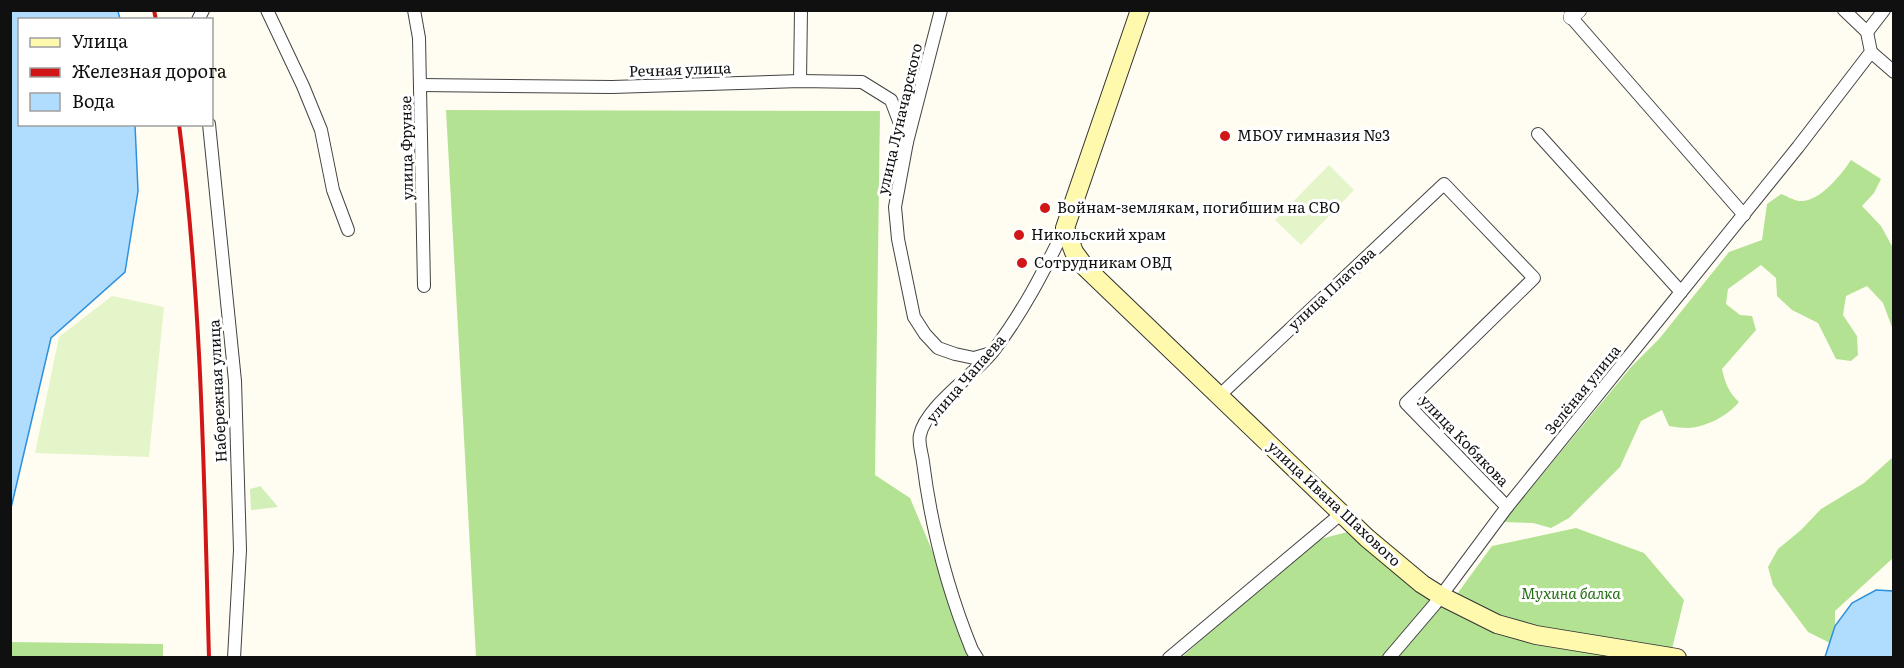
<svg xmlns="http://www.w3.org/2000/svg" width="1904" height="668" font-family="Literata,serif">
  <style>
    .green { fill: #d1efb6 }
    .forest { fill: #b4e293 }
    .pitch { fill: #e4f5c9 }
    .water { fill: #b0ddfd; stroke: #2e91dd; stroke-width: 1.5 }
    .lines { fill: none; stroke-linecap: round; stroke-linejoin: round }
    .minor-casing { stroke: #434343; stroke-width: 14 }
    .tertiary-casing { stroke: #434343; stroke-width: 16 }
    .secondary-casing { stroke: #323232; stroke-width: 20 }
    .minor { stroke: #fff; stroke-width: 12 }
    .tertiary { stroke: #fff; stroke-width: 15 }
    .secondary { stroke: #fff9ad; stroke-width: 18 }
    .rail { stroke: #d11618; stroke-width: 4 }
    .poi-dot { fill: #d11618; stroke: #fff; stroke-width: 2 }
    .labels { text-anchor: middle; stroke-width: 6; stroke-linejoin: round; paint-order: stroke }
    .street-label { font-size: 15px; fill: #101010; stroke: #fff }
    .poi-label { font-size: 15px; fill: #101010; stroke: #fff; text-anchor: start }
    .park-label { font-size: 15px; font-style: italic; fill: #267017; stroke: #fff }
  </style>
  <rect width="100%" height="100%" fill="#fffdf2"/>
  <path class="green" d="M 261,486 L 261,487 L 278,507 L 251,510 L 250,489 Z"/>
  <g class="forest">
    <path d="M 446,110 L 880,111 L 875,475 L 910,498 L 977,657 L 476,657 Z"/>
    <path d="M 1851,160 L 1881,179 L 1874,193 L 1862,206 L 1881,226 L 1892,246 L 1893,330 L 1883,303 L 1867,286 L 1846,296 L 1843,315 L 1857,336 L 1858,355 L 1851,361 L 1836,359 L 1818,323 L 1792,310 L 1777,296 L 1776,278 L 1761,265 L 1728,289 L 1726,304 L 1740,315 L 1752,316 L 1756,330 L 1722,369 C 1725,383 1729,393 1739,402 C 1728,416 1706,427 1688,428 C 1682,428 1675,427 1669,426 L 1662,410 L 1641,421 L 1620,467 L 1569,518 L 1551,528 L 1533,523 L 1503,522 L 1632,366 L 1659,339 L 1729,252 L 1762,240 L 1767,204 L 1781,194 C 1786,196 1793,200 1799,201 C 1819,203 1841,175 1851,160 Z"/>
    <path d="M 1893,457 L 1893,558 L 1835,611 L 1835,626 L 1830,643 L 1808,632 L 1773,585 L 1768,567 L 1778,549 L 1801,530 L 1821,509 L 1864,483 Z"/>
    <path d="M 1576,528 L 1644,553 L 1684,600 L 1670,657 L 1181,658 L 1313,541 L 1351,531 L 1449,605 L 1492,546 Z"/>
    <path d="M 11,642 L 163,644 L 163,657 L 11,657 Z"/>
  </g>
  <g class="pitch">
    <path d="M 1329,165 L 1354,190 L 1301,245 L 1275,220 Z"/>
    <path d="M 112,296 L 164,307 L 149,457 L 35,453 L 59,337 Z"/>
  </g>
  <g class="water">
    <path d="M 11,10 L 118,11 L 120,19 L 20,20 L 20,124 L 135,125 L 138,191 L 125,272 L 51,338 L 11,508 Z"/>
    <path d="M 1876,590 L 1893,591 L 1893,657 L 1825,657 L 1835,626 L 1852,603 Z"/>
  </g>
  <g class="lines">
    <defs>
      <g id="minor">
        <path d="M 267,10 L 303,86 L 321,130 L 333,190 L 348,230"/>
        <path d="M 414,10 L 419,38 L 424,286"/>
        <path d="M 941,10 L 907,142 L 895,207 L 898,239 L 914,317 L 925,334 L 938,348 L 955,354 L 974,358 L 988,354"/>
        <path d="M 1571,17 L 1744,215"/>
        <path d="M 198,20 L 203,10"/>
        <path d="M 1867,32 L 1884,10"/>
        <path d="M 1871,52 L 1894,72"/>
        <path d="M 800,81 L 801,10"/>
        <path d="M 420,85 L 612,87 L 800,81 L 862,82 L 891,100 L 907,142"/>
        <path d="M 209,124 L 235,381 L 240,550 L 234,658"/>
        <path d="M 1538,134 L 1681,292 L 1798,147 L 1871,52 L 1867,32 L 1844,10"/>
        <path d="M 1220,395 L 1444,184 L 1534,278 L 1406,403 L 1507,507 L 1435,604 L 1389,658"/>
        <path d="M 1507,507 L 1681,292"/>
        <path d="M 977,658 L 972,650 C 948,591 931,526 923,462 C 922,454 918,442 920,435 C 926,406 976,374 994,350 C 1023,312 1044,271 1065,228"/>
        <path d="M 1169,658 L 1342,513"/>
      </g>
      <path id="tertiary" d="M 1571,17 L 1579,10"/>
      <path id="secondary" d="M 1140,10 L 1065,228 L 1074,252 L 1085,267 L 1367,538 L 1422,584 L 1441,596 L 1497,624 L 1536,635 L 1677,658"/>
    </defs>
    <use href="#minor" class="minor-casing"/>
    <use href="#tertiary" class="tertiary-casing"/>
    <use href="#secondary" class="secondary-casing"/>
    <use href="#minor" class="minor"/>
    <use href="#tertiary" class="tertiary"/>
    <use href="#secondary" class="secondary"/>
    <g class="rail">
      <path d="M 154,10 L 156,20"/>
      <path d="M 179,124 C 202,301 204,479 209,658"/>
    </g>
  </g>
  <g class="poi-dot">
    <circle cx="1225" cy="136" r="6"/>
    <circle cx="1045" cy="208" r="6"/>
    <circle cx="1019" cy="235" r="6"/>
    <circle cx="1022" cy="263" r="6"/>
  </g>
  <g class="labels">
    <g class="street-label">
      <text transform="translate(680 70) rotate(-2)" y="5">Речная улица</text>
      <text transform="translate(900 119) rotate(-77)" y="5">улица Луначарского</text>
      <text transform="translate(407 148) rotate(-91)" y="5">улица Фрунзе</text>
      <text transform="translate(1332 289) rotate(-43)" y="5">улица Платова</text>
      <text transform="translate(966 379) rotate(-49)" y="5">улица Чапаева</text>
      <text transform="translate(1583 390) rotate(-51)" y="5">Зелёная улица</text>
      <text transform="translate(218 391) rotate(-93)" y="5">Набережная улица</text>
      <text transform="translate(1464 441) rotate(46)" y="5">улица Кобякова</text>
      <text transform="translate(1334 504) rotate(43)" y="5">улица Ивана Шахового</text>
    </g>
    <g class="poi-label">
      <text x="1237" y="141">МБОУ гимназия №3</text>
      <text x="1057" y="213">Войнам-землякам, погибшим на СВО</text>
      <text x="1031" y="240">Никольский храм</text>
      <text x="1034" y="268">Сотрудникам ОВД</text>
    </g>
    <g class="park-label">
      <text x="1571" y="599">Мухина балка</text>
    </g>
  </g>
  <rect width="1904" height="668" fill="none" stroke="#101010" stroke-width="24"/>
  <rect x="18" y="18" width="195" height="108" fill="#ffffff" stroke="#9f9f9f" stroke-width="1.5"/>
  <rect x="30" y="38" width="30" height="9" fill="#fff9ad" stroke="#9f9f9f" stroke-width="1.5"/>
  <text x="72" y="48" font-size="18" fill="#101010">Улица</text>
  <rect x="30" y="68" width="30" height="9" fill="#d11618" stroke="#9f9f9f" stroke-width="1.5"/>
  <text x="72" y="78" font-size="18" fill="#101010">Железная дорога</text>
  <rect x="30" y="93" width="30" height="18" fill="#b0ddfd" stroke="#9f9f9f" stroke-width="1.5"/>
  <text x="72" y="108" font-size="18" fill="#101010">Вода</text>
</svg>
